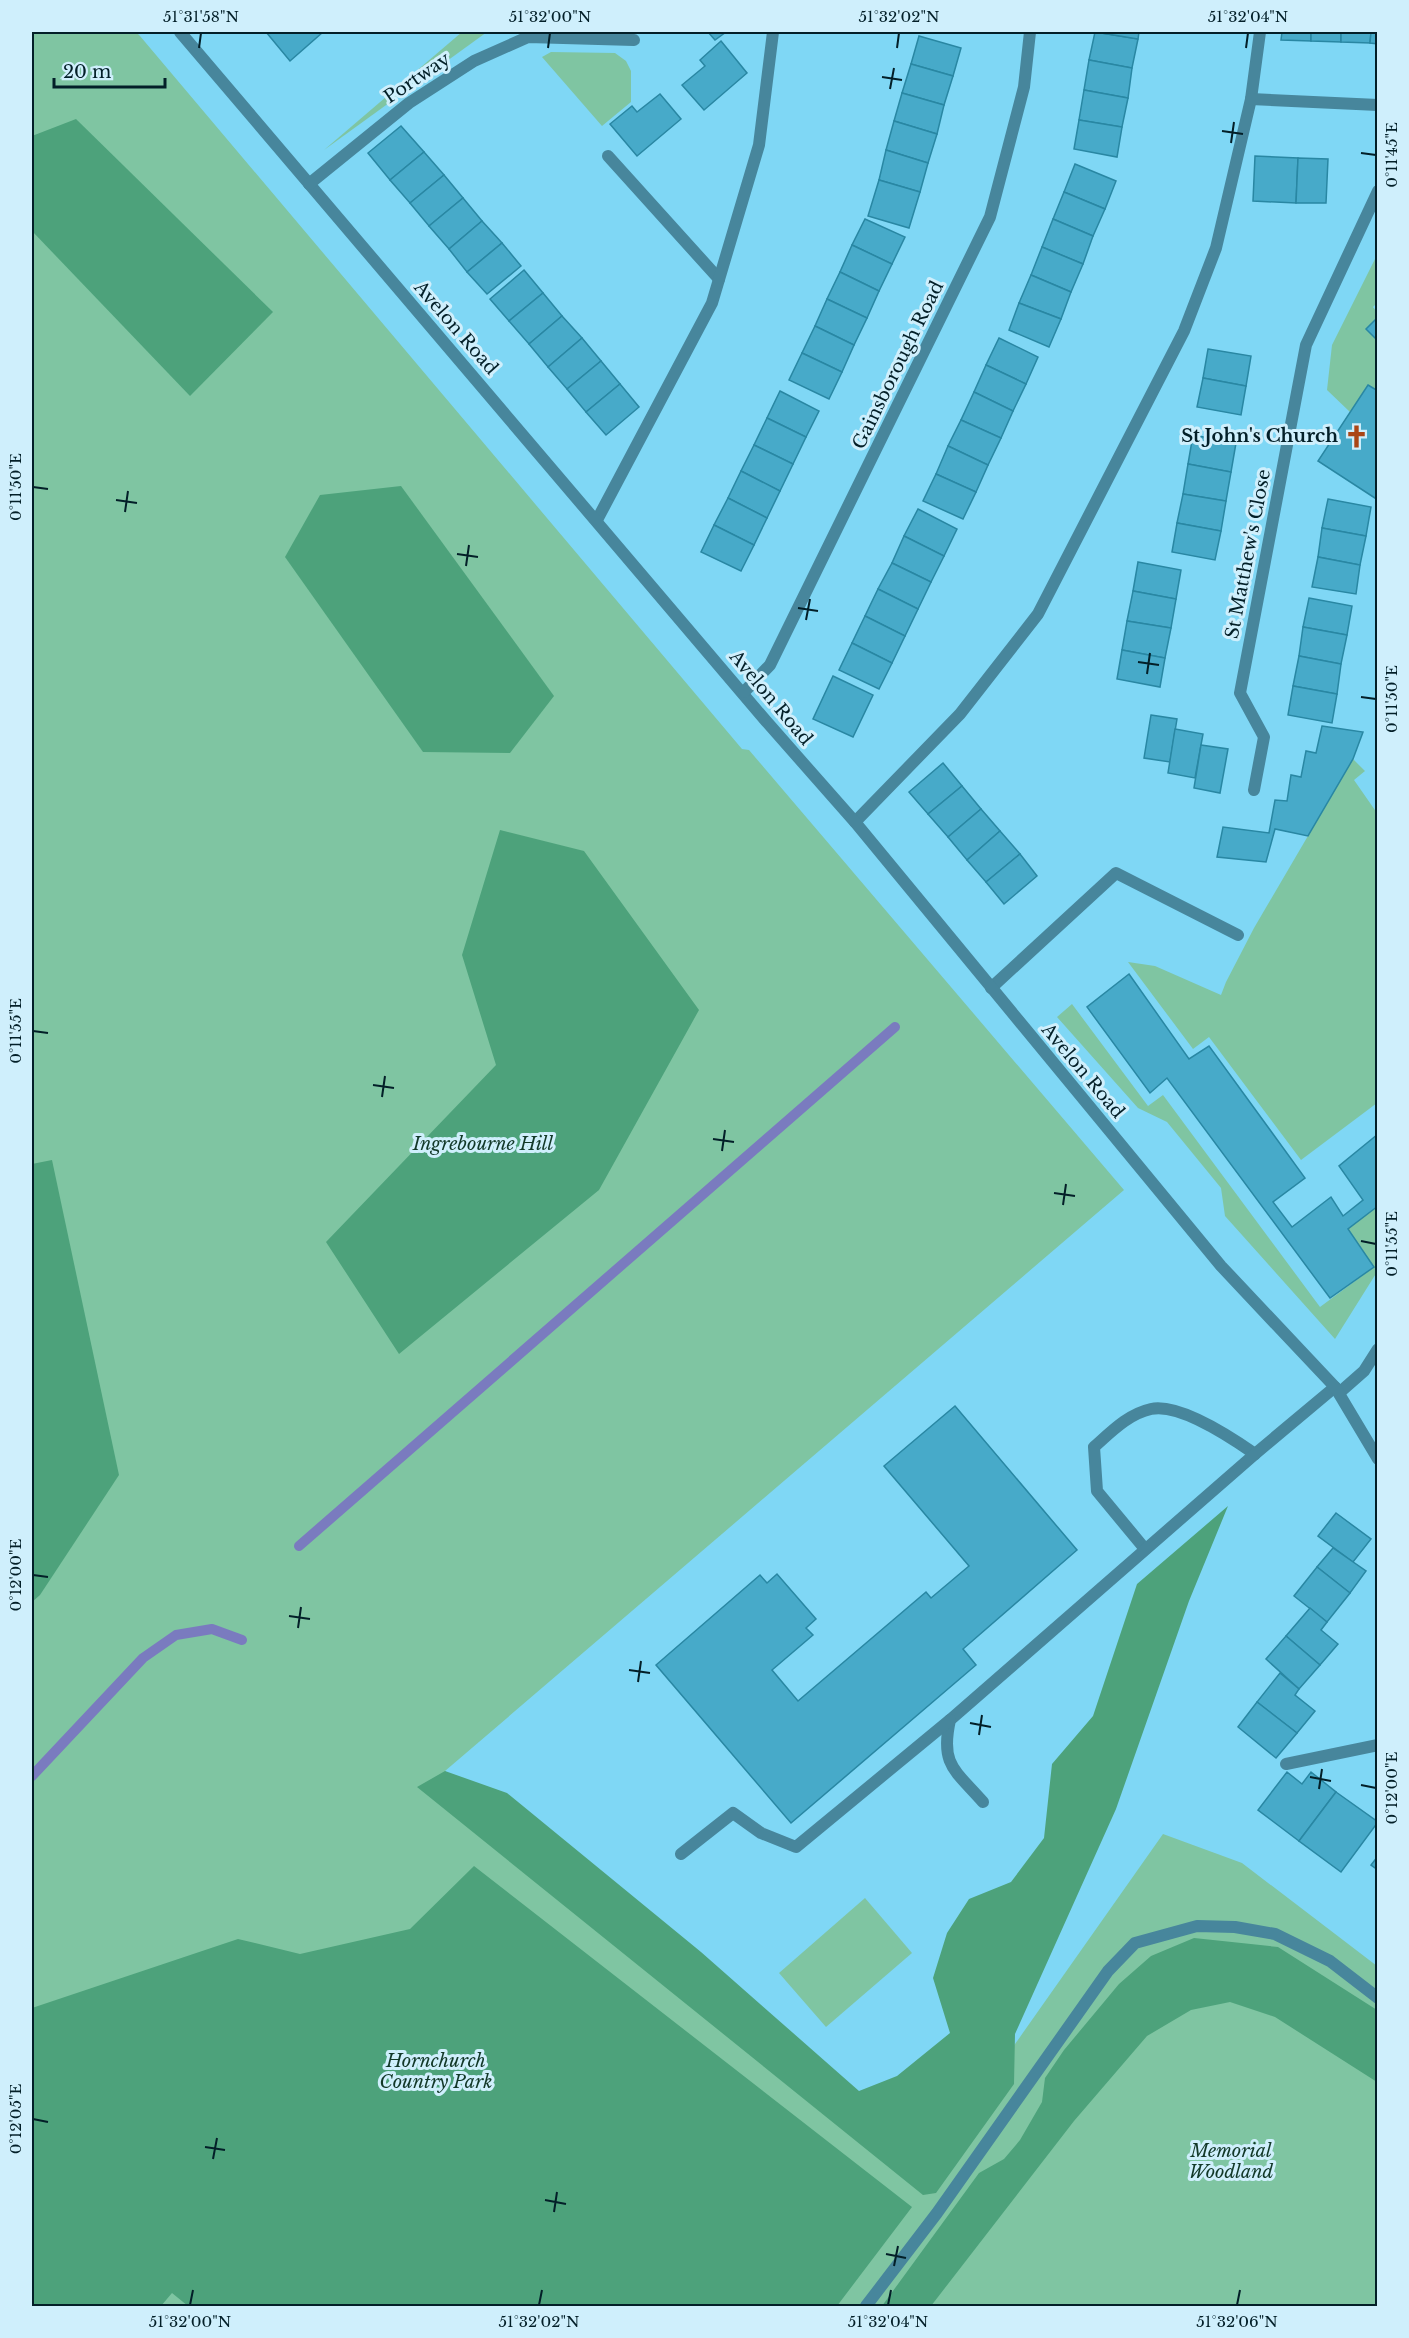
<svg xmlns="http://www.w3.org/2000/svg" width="1409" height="2338" font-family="'Libre Baskerville',serif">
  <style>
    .green { fill: #7fc5a2 }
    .forest { fill: #4da27b }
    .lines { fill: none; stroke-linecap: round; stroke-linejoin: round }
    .stream { stroke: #7a7bbf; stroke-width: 10 }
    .building { fill: #47aac9; stroke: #2987a3; stroke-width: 1.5 }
    .service { stroke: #47869c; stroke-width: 12 }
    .minor { stroke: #47869c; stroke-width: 12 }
    .ticks { fill: none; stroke: #031f28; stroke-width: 2 }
    .labels { text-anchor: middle; stroke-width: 6; stroke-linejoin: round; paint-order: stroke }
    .street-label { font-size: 18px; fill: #031f28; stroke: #cfeffc }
    .poi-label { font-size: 18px; font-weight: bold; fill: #031f28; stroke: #cfeffc; text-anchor: end }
    .park-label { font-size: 18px; font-style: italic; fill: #123828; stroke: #cfeffc }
    .neatline { fill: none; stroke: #031f28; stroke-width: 2 }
    .ticks-label { font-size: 15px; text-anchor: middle; fill: #031f28 }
  </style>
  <rect width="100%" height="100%" fill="#7fd7f5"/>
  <g class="green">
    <path d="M 32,32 L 136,32 L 140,36 L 742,749 L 749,750 L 1124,1190 L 445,1771 L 886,2135 L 1008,2054 L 1163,1834 L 1242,1863 L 1377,1966 L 1377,2306 L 32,2306 Z"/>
    <path d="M 462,32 L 487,32 L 324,150 Z"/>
    <path d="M 551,52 L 615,53 L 626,61 L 631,71 L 631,102 L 602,126 L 542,57 Z"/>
    <path d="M 1378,253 L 1377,303 L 1373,307 L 1377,312 L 1377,317 L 1367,329 L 1377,341 L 1377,391 L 1368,385 L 1350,412 L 1327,390 L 1332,345 Z"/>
    <path d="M 1353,759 L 1365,771 L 1354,780 L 1377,813 L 1377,1103 L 1301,1160 L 1209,1037 L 1193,1049 L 1128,962 L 1155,966 L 1221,995 L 1226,982 L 1254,928 Z"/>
    <path d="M 1072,1004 L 1148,1106 L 1163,1095 L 1320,1307 L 1374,1267 L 1348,1229 L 1377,1206 L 1377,1272 L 1335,1339 L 1225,1216 L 1221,1188 L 1167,1122 L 1138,1108 L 1057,1017 Z"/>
    <path d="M 865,1898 L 912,1953 L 826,2027 L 779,1973 Z"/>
  </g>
  <g class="forest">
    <path d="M 76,119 L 273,312 L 190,396 L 32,231 L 32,136 Z"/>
    <path d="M 401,486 L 554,696 L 510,753 L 423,752 L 285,557 L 320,495 Z"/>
    <path d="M 500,830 L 584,851 L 699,1010 L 599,1190 L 399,1354 L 326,1242 L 496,1065 L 462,955 Z"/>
    <path d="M 52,1160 L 119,1475 L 40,1595 L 32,1602 L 32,1164 Z"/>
    <path d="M 1228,1506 L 1189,1601 L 1116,1809 L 1015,2034 L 1014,2084 L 936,2193 L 923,2195 L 417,1787 L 445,1771 L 507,1793 L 701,1952 L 859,2091 L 897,2076 L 950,2033 L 933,1978 L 947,1933 L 969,1899 L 1011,1882 L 1044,1838 L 1052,1764 L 1093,1716 L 1137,1584 Z"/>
    <path d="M 474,1866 L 912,2207 L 837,2306 L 188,2306 L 172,2293 L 161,2306 L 32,2306 L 32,2008 L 238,1939 L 300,1954 L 410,1929 Z"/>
    <path d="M 1194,1938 L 1278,1947 L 1377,2010 L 1377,2082 L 1275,2017 L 1230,2002 L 1191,2010 L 1147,2036 L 1074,2121 L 931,2306 L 882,2306 L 979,2173 L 1004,2159 L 1020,2140 L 1042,2102 L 1045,2078 L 1064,2050 L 1119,1984 L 1151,1956 Z"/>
  </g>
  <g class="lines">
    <g class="stream">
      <path d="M 299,1546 L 895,1027"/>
      <path d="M 32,1776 L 143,1658 L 176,1635 L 212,1629 L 242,1640"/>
    </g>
  </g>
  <g class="building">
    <path d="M 266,32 L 323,32 L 290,61 Z"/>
    <path d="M 708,32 L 726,32 L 715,40 Z"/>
    <path d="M 1095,32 L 1138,39 L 1132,68 L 1089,60 Z"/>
    <path d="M 1095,32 L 1139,32 L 1138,39 Z"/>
    <path d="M 1282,32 L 1311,32 L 1311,41 L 1281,40 Z"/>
    <path d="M 1311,32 L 1341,32 L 1341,42 L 1311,41 Z"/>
    <path d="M 1341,32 L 1371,32 L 1370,43 L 1341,42 Z"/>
    <path d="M 1371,32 L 1378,32 L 1378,44 L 1370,43 Z"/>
    <path d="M 919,36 L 961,48 L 953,76 L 911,64 Z"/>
    <path d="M 721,41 L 747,73 L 704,110 L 682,85 L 705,66 L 700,60 Z"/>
    <path d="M 1089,60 L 1132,68 L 1128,98 L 1084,90 Z"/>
    <path d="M 911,64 L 953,76 L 944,105 L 902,93 Z"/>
    <path d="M 1084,90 L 1128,98 L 1122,127 L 1079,120 Z"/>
    <path d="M 902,93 L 944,105 L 937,134 L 894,121 Z"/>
    <path d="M 660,94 L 681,119 L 637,156 L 610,124 L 632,106 L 637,112 Z"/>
    <path d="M 1079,120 L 1122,127 L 1117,157 L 1074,149 Z"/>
    <path d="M 894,121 L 937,134 L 928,163 L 886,150 Z"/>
    <path d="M 401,126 L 424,152 L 390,180 L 368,153 Z"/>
    <path d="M 886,150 L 928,163 L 920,192 L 879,180 Z"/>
    <path d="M 424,152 L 444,175 L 410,203 L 390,180 Z"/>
    <path d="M 1255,156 L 1298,158 L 1296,203 L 1253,201 Z"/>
    <path d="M 1298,158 L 1328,159 L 1326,203 L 1296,203 Z"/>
    <path d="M 1075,164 L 1116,181 L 1105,209 L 1064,192 Z"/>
    <path d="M 444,175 L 463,198 L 429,226 L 410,203 Z"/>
    <path d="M 879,180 L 920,192 L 909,228 L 868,216 Z"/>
    <path d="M 1064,192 L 1105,209 L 1093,236 L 1053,219 Z"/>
    <path d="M 463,198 L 482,221 L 449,249 L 429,226 Z"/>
    <path d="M 865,219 L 905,237 L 892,264 L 852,245 Z"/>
    <path d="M 1053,219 L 1093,236 L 1083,264 L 1042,247 Z"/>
    <path d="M 482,221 L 502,243 L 467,272 L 449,249 Z"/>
    <path d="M 502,243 L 521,266 L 487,294 L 467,272 Z"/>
    <path d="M 852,245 L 892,264 L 879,291 L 840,272 Z"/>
    <path d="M 1042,247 L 1083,264 L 1071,292 L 1031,275 Z"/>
    <path d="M 524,270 L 543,293 L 509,321 L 490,299 Z"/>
    <path d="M 840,272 L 879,291 L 867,318 L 827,299 Z"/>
    <path d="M 1031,275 L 1071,292 L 1061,319 L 1019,303 Z"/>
    <path d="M 543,293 L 562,316 L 529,344 L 509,321 Z"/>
    <path d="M 827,299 L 867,318 L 854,345 L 815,326 Z"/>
    <path d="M 1019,303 L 1061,319 L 1049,347 L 1009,330 Z"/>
    <path d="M 562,316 L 582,338 L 548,367 L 529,344 Z"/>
    <path d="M 1378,317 L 1378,341 L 1366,329 Z"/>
    <path d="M 815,326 L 854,345 L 842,372 L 802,353 Z"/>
    <path d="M 582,338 L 601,361 L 567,389 L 548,367 Z"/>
    <path d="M 999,338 L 1038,357 L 1026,384 L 986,365 Z"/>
    <path d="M 1208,349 L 1251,356 L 1246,386 L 1203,378 Z"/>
    <path d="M 802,353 L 842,372 L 829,399 L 789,380 Z"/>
    <path d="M 601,361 L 620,384 L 586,412 L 567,389 Z"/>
    <path d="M 986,365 L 1026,384 L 1013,411 L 974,392 Z"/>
    <path d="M 1203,378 L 1246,386 L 1241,415 L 1197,407 Z"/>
    <path d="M 620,384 L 639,407 L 606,435 L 586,412 Z"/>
    <path d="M 1368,385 L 1378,391 L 1378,500 L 1318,461 Z"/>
    <path d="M 780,391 L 819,411 L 806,437 L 767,418 Z"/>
    <path d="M 974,392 L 1013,411 L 1001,438 L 961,420 Z"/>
    <path d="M 767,418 L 806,437 L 793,464 L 754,445 Z"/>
    <path d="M 961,420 L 1001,438 L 988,465 L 948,446 Z"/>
    <path d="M 1193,435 L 1236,443 L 1231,472 L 1188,464 Z"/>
    <path d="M 754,445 L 793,464 L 780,491 L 741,471 Z"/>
    <path d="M 948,446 L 988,465 L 976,492 L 936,474 Z"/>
    <path d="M 1188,464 L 1231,472 L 1226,501 L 1183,494 Z"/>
    <path d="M 741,471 L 780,491 L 767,518 L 728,498 Z"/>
    <path d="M 936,474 L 976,492 L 963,519 L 923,501 Z"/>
    <path d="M 1183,494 L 1226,501 L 1221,531 L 1177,523 Z"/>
    <path d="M 728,498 L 767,518 L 754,545 L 714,525 Z"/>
    <path d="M 1328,499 L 1371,507 L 1366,536 L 1322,528 Z"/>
    <path d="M 918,509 L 957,529 L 944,556 L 904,536 Z"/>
    <path d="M 1177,523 L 1221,531 L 1215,560 L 1172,552 Z"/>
    <path d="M 714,525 L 754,545 L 741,571 L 701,552 Z"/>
    <path d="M 1322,528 L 1366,536 L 1360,565 L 1318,557 Z"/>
    <path d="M 904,536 L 944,556 L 931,582 L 892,563 Z"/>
    <path d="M 1318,557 L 1360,565 L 1356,594 L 1312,587 Z"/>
    <path d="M 1138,562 L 1181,570 L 1176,599 L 1133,591 Z"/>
    <path d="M 892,563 L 931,582 L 918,609 L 878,589 Z"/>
    <path d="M 878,589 L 918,609 L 905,636 L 865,616 Z"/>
    <path d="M 1133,591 L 1176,599 L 1171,628 L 1127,621 Z"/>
    <path d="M 1309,598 L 1352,606 L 1347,635 L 1303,627 Z"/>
    <path d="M 865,616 L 905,636 L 892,663 L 852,643 Z"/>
    <path d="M 1127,621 L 1171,628 L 1165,658 L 1122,650 Z"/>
    <path d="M 1303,627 L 1347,635 L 1341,664 L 1299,656 Z"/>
    <path d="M 852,643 L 892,663 L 879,689 L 839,670 Z"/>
    <path d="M 1122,650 L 1165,658 L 1160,687 L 1117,679 Z"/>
    <path d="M 1299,656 L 1341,664 L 1337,694 L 1293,686 Z"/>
    <path d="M 833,676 L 873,695 L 853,737 L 813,719 Z"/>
    <path d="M 1293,686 L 1337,694 L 1332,723 L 1288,715 Z"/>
    <path d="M 1151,715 L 1177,719 L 1170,762 L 1144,758 Z"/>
    <path d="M 1322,726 L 1363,732 L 1353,759 L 1308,836 L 1275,829 L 1266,862 L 1217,857 L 1223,827 L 1269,833 L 1275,800 L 1287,801 L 1291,775 L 1301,777 L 1306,751 L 1316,753 Z"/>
    <path d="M 1175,729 L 1203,734 L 1195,778 L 1168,773 Z"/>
    <path d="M 1201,745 L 1228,749 L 1220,793 L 1194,788 Z"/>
    <path d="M 943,763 L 962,786 L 928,814 L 909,792 Z"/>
    <path d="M 962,786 L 981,809 L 948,837 L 928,814 Z"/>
    <path d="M 981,809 L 1000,831 L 967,860 L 948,837 Z"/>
    <path d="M 1000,831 L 1020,854 L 986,882 L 967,860 Z"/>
    <path d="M 1020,854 L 1037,876 L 1004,904 L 986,882 Z"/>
    <path d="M 1129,974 L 1189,1059 L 1209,1046 L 1305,1178 L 1273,1202 L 1292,1227 L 1331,1197 L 1343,1216 L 1363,1200 L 1339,1166 L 1378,1134 L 1378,1206 L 1348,1229 L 1374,1267 L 1330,1298 L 1167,1078 L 1150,1093 L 1087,1007 Z"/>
    <path d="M 955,1406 L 1077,1550 L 963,1649 L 976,1665 L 791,1823 L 656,1665 L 760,1575 L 767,1583 L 777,1574 L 816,1619 L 806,1628 L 813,1635 L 772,1670 L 798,1701 L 926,1592 L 931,1598 L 969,1566 L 884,1466 Z"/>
    <path d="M 1336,1513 L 1371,1539 L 1353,1562 L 1318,1536 Z"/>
    <path d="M 1333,1548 L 1366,1571 L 1350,1593 L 1317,1567 Z"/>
    <path d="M 1317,1567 L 1350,1593 L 1327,1622 L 1294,1596 Z"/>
    <path d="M 1310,1608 L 1327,1622 L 1321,1630 L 1338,1644 L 1320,1665 L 1286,1636 Z"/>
    <path d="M 1286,1636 L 1320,1665 L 1299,1689 L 1266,1659 Z"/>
    <path d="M 1280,1673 L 1299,1689 L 1295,1695 L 1315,1711 L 1297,1733 L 1257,1702 Z"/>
    <path d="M 1257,1702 L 1297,1733 L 1276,1758 L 1238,1727 Z"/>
    <path d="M 1287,1772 L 1302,1784 L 1311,1772 L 1336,1792 L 1299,1841 L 1258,1810 Z"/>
    <path d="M 1336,1792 L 1378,1822 L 1341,1872 L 1299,1841 Z"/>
    <path d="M 1378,1856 L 1378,1870 L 1371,1865 Z"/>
  </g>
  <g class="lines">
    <g class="service">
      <path d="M 608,156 L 719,279"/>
      <path d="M 597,520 L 712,303 L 759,145 L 773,32"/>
      <path d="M 855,822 L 960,714 L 1038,614 L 1184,331 L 1216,248 L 1251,99 L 1260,32"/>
      <path d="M 991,988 L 1116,873 L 1238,935"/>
      <path d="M 1339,1393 L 1364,1371 L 1378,1349"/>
      <path d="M 1145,1549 L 1097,1491 L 1094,1447 C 1111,1432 1128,1414 1151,1409 C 1179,1403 1232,1438 1255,1454"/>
      <path d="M 1286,1764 L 1378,1745"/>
      <path d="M 983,1802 C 955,1770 940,1765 950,1720 L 1255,1454 L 1335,1387"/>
      <path d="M 681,1854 L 733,1813 L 761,1833 L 796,1847 L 950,1720"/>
      <path d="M 866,2306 L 937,2213 L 1108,1971 L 1135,1943 L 1197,1926 L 1235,1927 L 1275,1934 L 1330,1961 L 1378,1998"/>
    </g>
    <g class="minor">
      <path d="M 180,32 L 766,721 L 855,822 L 1221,1266 L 1335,1387 L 1378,1459"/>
      <path d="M 1251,99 L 1378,105"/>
      <path d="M 309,184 L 409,103 L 474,61 L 528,37 L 634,40"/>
      <path d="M 744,692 L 770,665 L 990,217 L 1024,87 L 1030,32"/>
      <path d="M 1254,790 L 1264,737 L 1240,693 L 1306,345 L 1378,191"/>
    </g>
  </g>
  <path class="ticks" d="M 199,48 L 201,33M 548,48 L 550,33M 897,48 L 899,33M 1246,48 L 1248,33M 882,77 L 902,80M 890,89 L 894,68M 1222,131 L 1243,134M 1231,143 L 1234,122M 1361,153 L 1376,155M 33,487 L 48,489M 116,500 L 137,503M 125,512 L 128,491M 457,554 L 478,557M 466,566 L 469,545M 798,608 L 818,611M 806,620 L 810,599M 1138,662 L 1159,665M 1147,674 L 1150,653M 1361,697 L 1376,699M 33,1031 L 48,1033M 373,1085 L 394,1088M 382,1097 L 385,1076M 713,1139 L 734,1142M 722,1151 L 725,1130M 1054,1193 L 1075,1196M 1063,1205 L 1066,1184M 1361,1241 L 1376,1244M 33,1575 L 48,1577M 289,1616 L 310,1619M 298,1628 L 301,1607M 629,1670 L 650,1673M 638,1682 L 641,1661M 970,1723 L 991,1727M 979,1735 L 982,1715M 1310,1777 L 1331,1781M 1361,1785 L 1376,1788M 1319,1789 L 1322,1769M 33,2119 L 48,2122M 205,2147 L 225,2150M 213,2159 L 217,2138M 545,2200 L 566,2204M 554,2212 L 557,2192M 886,2254 L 906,2258M 894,2266 L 898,2246M 190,2305 L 193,2290M 539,2305 L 542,2290M 888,2305 L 891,2290M 1237,2305 L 1240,2290"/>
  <defs>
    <symbol id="church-bare" viewBox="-9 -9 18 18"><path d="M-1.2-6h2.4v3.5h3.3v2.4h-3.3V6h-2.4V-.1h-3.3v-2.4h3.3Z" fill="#aa4616" stroke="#cfeffc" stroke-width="2.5" paint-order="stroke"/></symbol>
  </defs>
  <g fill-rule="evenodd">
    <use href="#church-bare" x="1340" y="420" width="33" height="33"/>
  </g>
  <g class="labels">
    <g class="street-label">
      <text transform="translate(417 78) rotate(-34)" y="6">Portway</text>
      <text transform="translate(456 328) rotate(49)" y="6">Avelon Road</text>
      <text transform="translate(898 365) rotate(-64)" y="6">Gainsborough Road</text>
      <text transform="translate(1248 554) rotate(-79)" y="6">St Matthew's Close</text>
      <text transform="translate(771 698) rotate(50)" y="6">Avelon Road</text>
      <text transform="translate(1083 1071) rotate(50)" y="6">Avelon Road</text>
    </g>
    <g class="poi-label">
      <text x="1338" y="442">St John's Church</text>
    </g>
    <g class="park-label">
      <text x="483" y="1150">Ingrebourne Hill</text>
      <text x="436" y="2067">Hornchurch<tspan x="436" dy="21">Country Park</tspan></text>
      <text x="1231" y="2157">Memorial<tspan x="1231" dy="21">Woodland</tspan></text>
    </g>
  </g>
  <rect width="1409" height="2338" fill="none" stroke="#cfeffc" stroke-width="66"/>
  <path d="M54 78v9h111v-9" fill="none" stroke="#031f28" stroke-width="3"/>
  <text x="63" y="78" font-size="18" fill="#031f28" stroke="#cfeffc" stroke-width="4.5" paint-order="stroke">20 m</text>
  <rect x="33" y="33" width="1343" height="2272" class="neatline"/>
  <g class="ticks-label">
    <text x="201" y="22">51°31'58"N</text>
    <text x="550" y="22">51°32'00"N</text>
    <text x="899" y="22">51°32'02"N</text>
    <text x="1248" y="22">51°32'04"N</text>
    <text transform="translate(1392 155) rotate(-90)" y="5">0°11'45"E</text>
    <text transform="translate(16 487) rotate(-90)" y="5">0°11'50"E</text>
    <text transform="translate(1392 699) rotate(-90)" y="5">0°11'50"E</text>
    <text transform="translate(16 1031) rotate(-90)" y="5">0°11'55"E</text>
    <text transform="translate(1392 1244) rotate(-90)" y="5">0°11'55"E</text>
    <text transform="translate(16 1575) rotate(-90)" y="5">0°12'00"E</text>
    <text transform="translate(1392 1788) rotate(-90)" y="5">0°12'00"E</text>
    <text transform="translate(16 2119) rotate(-90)" y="5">0°12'05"E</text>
    <text x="190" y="2327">51°32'00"N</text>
    <text x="539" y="2327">51°32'02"N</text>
    <text x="888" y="2327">51°32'04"N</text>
    <text x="1237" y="2327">51°32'06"N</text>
  </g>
</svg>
